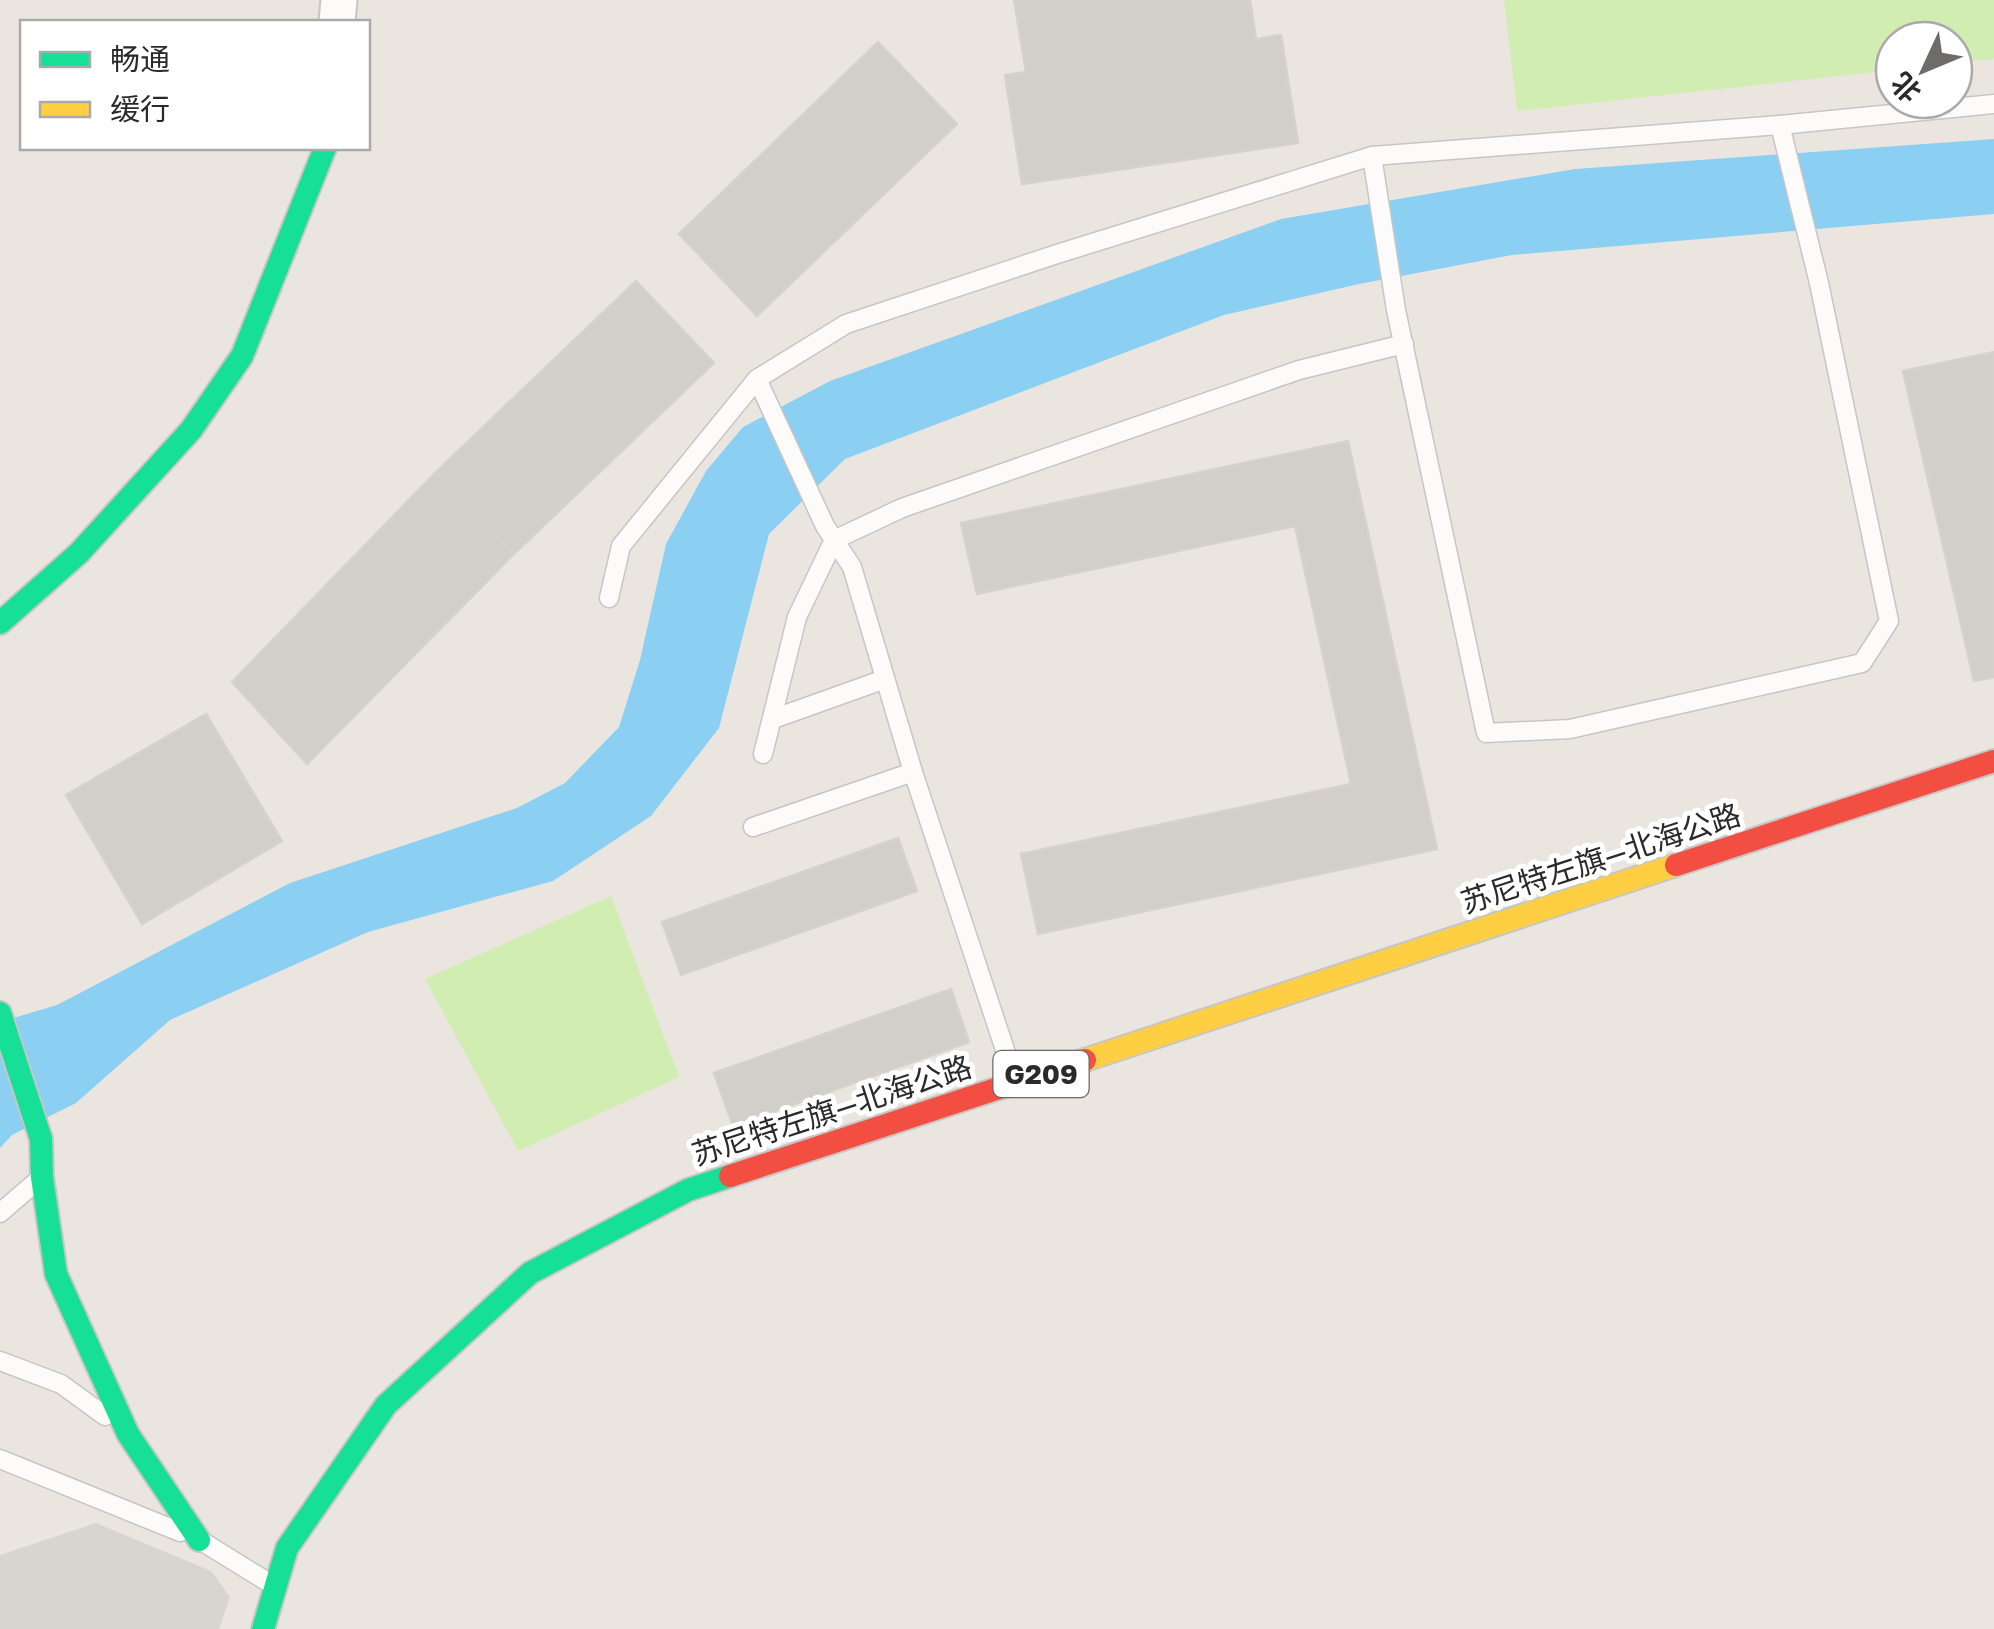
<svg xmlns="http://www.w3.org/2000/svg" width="1994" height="1629" font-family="'Golos Text','Noto Sans SC',sans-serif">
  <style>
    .pitch { fill: #d2edb1 }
    .plaza { fill: #d8d4ce }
    .water { fill: #8bd0f3 }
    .building { fill: #d2cfca; stroke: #d5d2cb; stroke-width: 2.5 }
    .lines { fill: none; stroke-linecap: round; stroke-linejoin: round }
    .lane-casing { stroke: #c7c5c5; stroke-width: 21 }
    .street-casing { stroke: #c7c5c5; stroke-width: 39 }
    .fast-casing { stroke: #c7c5c5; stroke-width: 26 }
    .slow-casing { stroke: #c7c5c5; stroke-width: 26 }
    .jam-casing { stroke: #c7c5c5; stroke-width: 26 }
    .lane { stroke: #fcfbfa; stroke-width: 18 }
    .street { stroke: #fcfbfa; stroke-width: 35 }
    .fast { stroke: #16e098; stroke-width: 22 }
    .slow { stroke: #ffcf43; stroke-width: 22 }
    .jam { stroke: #f24e42; stroke-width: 22 }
    .labels { text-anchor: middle; stroke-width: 10; stroke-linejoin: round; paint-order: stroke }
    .shield { fill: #fff; stroke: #6a6a6a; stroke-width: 2.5 }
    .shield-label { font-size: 28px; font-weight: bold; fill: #2a2a2a }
    .street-label { font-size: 30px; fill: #2a2a2a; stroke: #fff }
  </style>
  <rect width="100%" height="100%" fill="#eae6df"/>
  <g class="pitch">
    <path d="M 1504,0 L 1994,0 L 1994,59 L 1954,63 L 1954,40 L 1894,40 L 1894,70 L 1517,111 Z"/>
    <path d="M 611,896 L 679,1077 L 518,1151 L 425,979 Z"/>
  </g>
  <path class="plaza" d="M 96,1523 L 211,1571 L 230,1597 L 219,1629 L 0,1629 L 0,1555 Z"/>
  <path class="water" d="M 1994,139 L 1994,214 L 1512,255 L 1359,284 L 1224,315 L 845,459 L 769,534 L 719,728 L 651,816 L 553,881 L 368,932 L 170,1020 L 76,1103 L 12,1135 L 0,1148 L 0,1022 L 57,1005 L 290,883 L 517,808 L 565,783 L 619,727 L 640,660 L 666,544 L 706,471 L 743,427 L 830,381 L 1281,219 L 1575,169 Z"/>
  <g class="building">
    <path d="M 1014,0 L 1250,0 L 1256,39 L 1281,35 L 1298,143 L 1022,184 L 1005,75 L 1026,72 Z"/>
    <path d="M 878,42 L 957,124 L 757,316 L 679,234 Z"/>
    <path d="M 636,281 L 714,363 L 514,554 L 436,472 Z"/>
    <path d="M 1994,352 L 1994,677 L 1974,681 L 1903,371 Z"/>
    <path d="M 1348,441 L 1437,849 L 1038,934 L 1021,854 L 1351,784 L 1295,526 L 977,594 L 961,523 Z"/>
    <path d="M 436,472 L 514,554 L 307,764 L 232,682 Z"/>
    <path d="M 206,714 L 282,841 L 142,924 L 66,795 Z"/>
    <path d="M 898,838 L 917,891 L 681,975 L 662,922 Z"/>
    <path d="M 951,989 L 969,1042 L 733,1126 L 714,1073 Z"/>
  </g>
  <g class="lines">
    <defs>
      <g id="lane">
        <path d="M 1372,156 L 1396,310 L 1486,733 L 1570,729 L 1862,663 L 1889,621 L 1819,283 L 1780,125"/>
        <path d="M 757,379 L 825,526 L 852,567 L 913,772 L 1014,1077"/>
        <path d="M 609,598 L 621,546 L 757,379 L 846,324 L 1057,254 L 1372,156 L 1780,125 L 1994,104"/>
        <path d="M 773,719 L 885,679"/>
        <path d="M 763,754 L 797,617 L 834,540 L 902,508 L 1299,370 L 1404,344"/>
        <path d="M 753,827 L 913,772"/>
        <path d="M 0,1213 L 37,1181"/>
        <path d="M 0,1361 L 61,1384 L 105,1416"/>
        <path d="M 0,1459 L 180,1532"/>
        <path d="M 203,1542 L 271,1584"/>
      </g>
      <path id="street" d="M 337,22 L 339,0"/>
      <g id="fast">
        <path d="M 0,623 L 79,553 L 191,430 L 242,356 L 325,148"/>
        <path d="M 0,1013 L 41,1139 L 42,1177 L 56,1274 L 128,1434 L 199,1540"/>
        <path d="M 263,1629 L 287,1548 L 386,1405 L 530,1273 L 688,1190 L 730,1176"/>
      </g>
      <path id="slow" d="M 1085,1060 L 1676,865"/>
      <g id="jam">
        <path d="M 1676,865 L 1994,761"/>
        <path d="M 730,1176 L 1085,1060"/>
      </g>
    </defs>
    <use href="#lane" class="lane-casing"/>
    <use href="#street" class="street-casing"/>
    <use href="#fast" class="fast-casing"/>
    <use href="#slow" class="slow-casing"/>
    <use href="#jam" class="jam-casing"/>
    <use href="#lane" class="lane"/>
    <use href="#street" class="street"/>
    <use href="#fast" class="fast"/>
    <use href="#slow" class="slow"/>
    <use href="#jam" class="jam"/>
  </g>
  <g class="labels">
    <rect class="shield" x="993.5" y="1051" width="95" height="46" rx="8"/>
    <g class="shield-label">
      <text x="1041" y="1084">G209</text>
    </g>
    <g class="street-label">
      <text transform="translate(1601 859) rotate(-18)" y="10">苏尼特左旗—北海公路</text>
      <text transform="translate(832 1111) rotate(-18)" y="10">苏尼特左旗—北海公路</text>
    </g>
  </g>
  <rect x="20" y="20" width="350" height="130" fill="#ffffff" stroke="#aaaaaa" stroke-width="2.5"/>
  <rect x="40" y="52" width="50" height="15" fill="#16e098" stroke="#aaaaaa" stroke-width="2.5"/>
  <text x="110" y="70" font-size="30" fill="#2a2a2a">畅通</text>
  <rect x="40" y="102" width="50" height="15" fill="#ffcf43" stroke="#aaaaaa" stroke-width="2.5"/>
  <text x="110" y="120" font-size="30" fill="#2a2a2a">缓行</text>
  <g transform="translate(1924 70) rotate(226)"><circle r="48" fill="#ffffff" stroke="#aaaaaa" stroke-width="2.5"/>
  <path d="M0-8L18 38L0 25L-18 38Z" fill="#6d6c69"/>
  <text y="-15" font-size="28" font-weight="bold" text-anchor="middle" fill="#2a2a2a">北</text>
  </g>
</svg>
